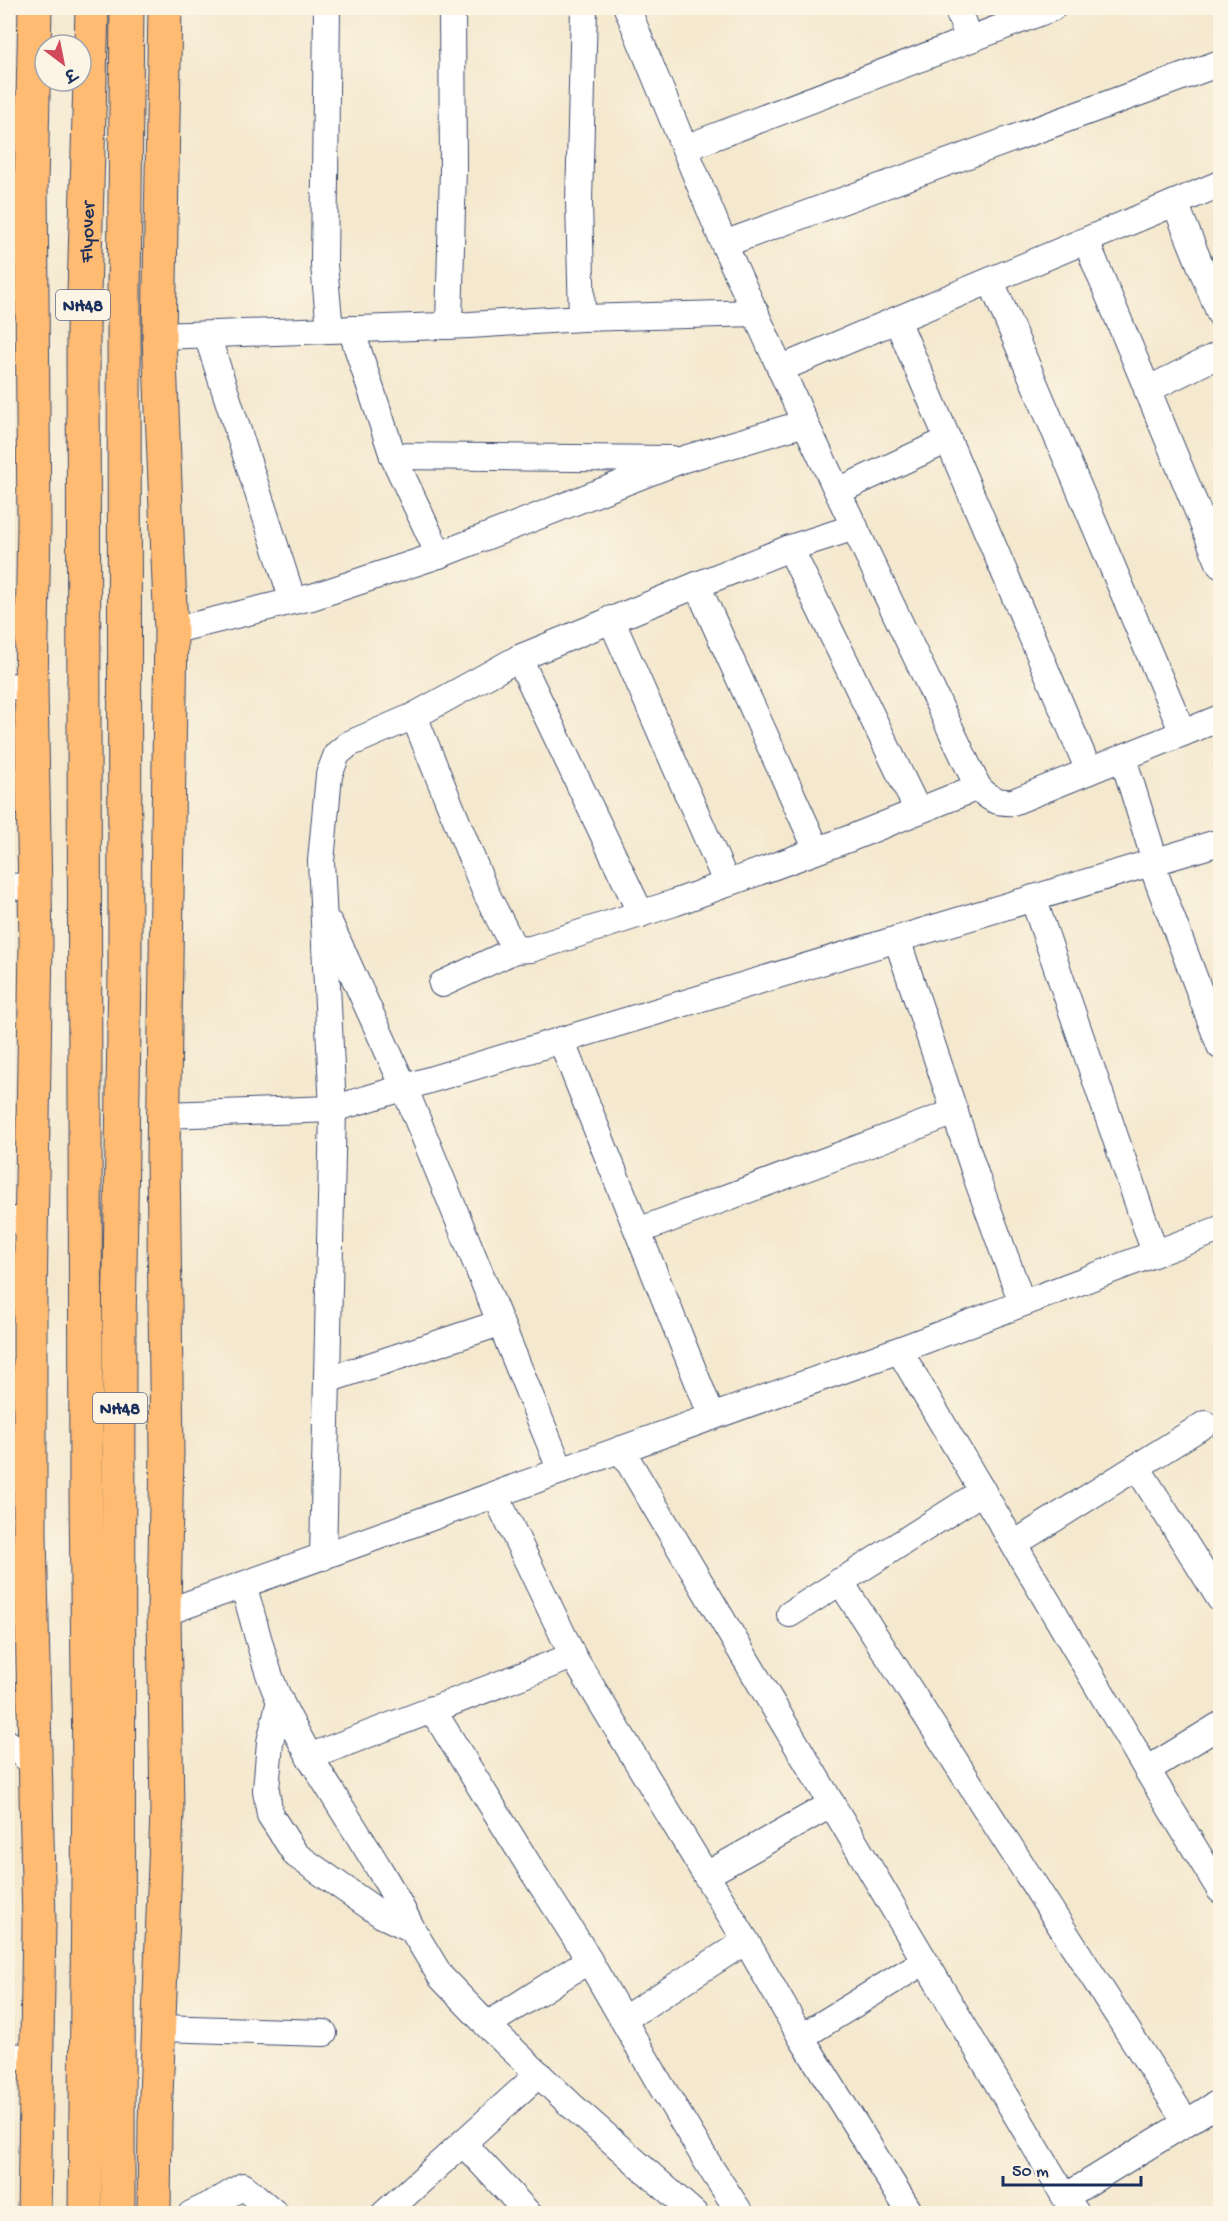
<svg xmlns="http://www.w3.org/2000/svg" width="1228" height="2221" font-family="'Gochi Hand','Playpen Sans Deva',sans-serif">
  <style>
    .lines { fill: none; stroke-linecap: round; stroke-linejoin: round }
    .minor-casing { stroke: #3c4b6f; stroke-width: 28 }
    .major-casing { stroke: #3c4b6f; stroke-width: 35 }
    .highway-casing { stroke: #3c4b6f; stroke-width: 35 }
    .minor { stroke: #fff; stroke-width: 26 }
    .major { stroke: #ffbb71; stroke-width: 33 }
    .highway { stroke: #ffbb71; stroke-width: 33 }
    .labels { text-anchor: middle; stroke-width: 6; stroke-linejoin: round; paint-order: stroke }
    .shield { fill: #fcf5e5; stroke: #5e6a86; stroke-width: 1.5 }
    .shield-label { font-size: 18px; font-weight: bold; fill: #1b2f5e }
    .street-label { font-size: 20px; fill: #1b2f5e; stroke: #fcf5e5 }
  </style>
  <rect width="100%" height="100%" fill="#fcf5e5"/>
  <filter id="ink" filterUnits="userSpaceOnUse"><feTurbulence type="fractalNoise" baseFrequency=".0167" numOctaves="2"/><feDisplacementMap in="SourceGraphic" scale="12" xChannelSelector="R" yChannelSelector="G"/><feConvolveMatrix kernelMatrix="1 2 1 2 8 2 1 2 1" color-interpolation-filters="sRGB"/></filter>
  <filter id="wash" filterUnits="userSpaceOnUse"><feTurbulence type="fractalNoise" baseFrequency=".008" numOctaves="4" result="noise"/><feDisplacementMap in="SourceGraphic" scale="24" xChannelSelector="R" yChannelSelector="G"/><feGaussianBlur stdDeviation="1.35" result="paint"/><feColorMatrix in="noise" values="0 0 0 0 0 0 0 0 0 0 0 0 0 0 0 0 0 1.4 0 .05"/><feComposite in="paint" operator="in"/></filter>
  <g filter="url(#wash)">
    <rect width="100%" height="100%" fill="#f4e8ce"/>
  </g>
  <g filter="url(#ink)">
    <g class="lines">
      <defs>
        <g id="minor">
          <path d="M 327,8 L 324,265 L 330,330"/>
          <path d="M 627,8 L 724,244 L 805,423 L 978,787 C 989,799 997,803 1013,802 L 1220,718"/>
          <path d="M 957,8 L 969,39"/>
          <path d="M 685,148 L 1052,8"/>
          <path d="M 1175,203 L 1220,314"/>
          <path d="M 1086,241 L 1220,565"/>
          <path d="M 724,244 L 1220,63"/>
          <path d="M 8,251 L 32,251"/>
          <path d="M 991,281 L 1183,733"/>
          <path d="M 582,318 L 756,313"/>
          <path d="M 897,320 L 1089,771"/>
          <path d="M 449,326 L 453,168 L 452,8"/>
          <path d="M 351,329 L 393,456 L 672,459"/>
          <path d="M 207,335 L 293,601 L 312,597 L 439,555 L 684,459 L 805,423"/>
          <path d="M 159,336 L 470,325 L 582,318 L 579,202 L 584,8"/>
          <path d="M 782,368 L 1220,184"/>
          <path d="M 1147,390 L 1220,354"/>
          <path d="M 393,456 L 439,555"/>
          <path d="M 838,491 L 948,440"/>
          <path d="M 790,548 L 918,811"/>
          <path d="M 697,585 L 817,850"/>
          <path d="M 611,619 L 727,884"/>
          <path d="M 171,631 L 293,601"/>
          <path d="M 519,658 L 641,914"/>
          <path d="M 8,686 L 31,688"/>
          <path d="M 414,716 L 485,891 L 515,950 L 531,949 L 674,903 L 851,838 L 978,787"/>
          <path d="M 1123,758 L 1155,861"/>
          <path d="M 1151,863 L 1220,1046"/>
          <path d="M 8,887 L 34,886"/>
          <path d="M 1033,898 L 1155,1253"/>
          <path d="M 330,924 L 404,1087 L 561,1471"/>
          <path d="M 897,939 L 977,1179 L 1022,1303"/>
          <path d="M 442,984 L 515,950"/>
          <path d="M 561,1040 L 712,1417"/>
          <path d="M 165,1115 L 333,1109 L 1220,842"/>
          <path d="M 8,1220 L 32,1221"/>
          <path d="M 638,1231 L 955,1112"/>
          <path d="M 899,1350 L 1147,1770 L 1220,1890"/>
          <path d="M 327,1380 L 500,1323"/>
          <path d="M 621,1449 L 1065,2197"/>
          <path d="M 1137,1467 L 1220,1599"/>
          <path d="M 495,1494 L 573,1656 L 746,1941 L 801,2037 L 911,2214"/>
          <path d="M 1014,1544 L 1205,1424"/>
          <path d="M 323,1557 L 333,1109 L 321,861 L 329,775 L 337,754 L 349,744 L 414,716 L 519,658 L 697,585 L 790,548 L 855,527"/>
          <path d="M 840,1581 L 1186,2122"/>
          <path d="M 243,1585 C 255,1622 264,1669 281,1703 C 319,1781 374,1851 412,1929 L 382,1915 L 296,1855 L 270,1815 L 266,1790 L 270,1742 L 280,1700"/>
          <path d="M 164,1613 L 899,1350 L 1220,1229"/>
          <path d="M 790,1614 L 983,1491"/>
          <path d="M 432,1709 L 533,1872 L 580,1945 L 660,2084 L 712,2170 L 741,2214"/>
          <path d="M 8,1743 L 35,1765"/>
          <path d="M 309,1757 L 573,1656"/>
          <path d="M 1147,1770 L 1220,1725"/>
          <path d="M 706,1875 L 832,1804"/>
          <path d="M 412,1929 L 441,1977 L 491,2029 L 571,2105 L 695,2214"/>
          <path d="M 624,2019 L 746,1941"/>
          <path d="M 487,2025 L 589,1960"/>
          <path d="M 160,2028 L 324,2033"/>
          <path d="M 801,2037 L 925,1961"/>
          <path d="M 8,2056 L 37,2058"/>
          <path d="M 463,2143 L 529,2214"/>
          <path d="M 191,2214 L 218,2201 L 243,2186 L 276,2214"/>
          <path d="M 384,2214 L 539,2074"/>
          <path d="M 1077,2214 L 1065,2197 L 1220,2102"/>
        </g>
        <g id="major">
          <path d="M 34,2214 L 39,1924 L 30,1534 L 30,1301 L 36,943 L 31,688 L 34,523 L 31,185 L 35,8"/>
          <path d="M 154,2214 L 155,2122 L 167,1812 L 164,1613 L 167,1451 L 163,1158 L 171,631 L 159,336 L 165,8"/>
        </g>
        <g id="highway">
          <path id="s1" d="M 85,2214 L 89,1773 L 86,1494 L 83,330 L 92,8"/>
          <path d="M 118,2214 L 119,1327 L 125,972 L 124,297 L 127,8"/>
        </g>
      </defs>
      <use href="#minor" class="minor-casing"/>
      <use href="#major" class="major-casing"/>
      <use href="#highway" class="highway-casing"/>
      <use href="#minor" class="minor"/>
      <use href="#major" class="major"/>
      <use href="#highway" class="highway"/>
    </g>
  </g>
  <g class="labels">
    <g class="shield">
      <rect x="56" y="290" width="54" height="30" rx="4.5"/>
      <rect x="93" y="1393" width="54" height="30" rx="4.5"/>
    </g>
    <g class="shield-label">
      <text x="83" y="311">NH48</text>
      <text x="120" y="1414">NH48</text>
    </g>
    <g class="street-label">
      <text dy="7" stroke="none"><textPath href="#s1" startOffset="1982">Flyover</textPath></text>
    </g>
  </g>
  <rect width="1228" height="2221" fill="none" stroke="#fcf5e5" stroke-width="30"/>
  <g transform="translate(63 63) rotate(148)"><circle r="28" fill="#fcf5e5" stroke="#a2a6af" stroke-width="1.5"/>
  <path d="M0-4.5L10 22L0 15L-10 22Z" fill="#d1495b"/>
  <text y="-9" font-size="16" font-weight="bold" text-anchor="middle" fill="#1b2f5e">उ</text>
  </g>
  <path d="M1003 2176v9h138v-9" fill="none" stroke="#1b2f5e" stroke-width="3"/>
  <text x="1012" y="2176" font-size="18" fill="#1b2f5e" stroke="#fcf5e5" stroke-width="4.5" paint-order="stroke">50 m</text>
</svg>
